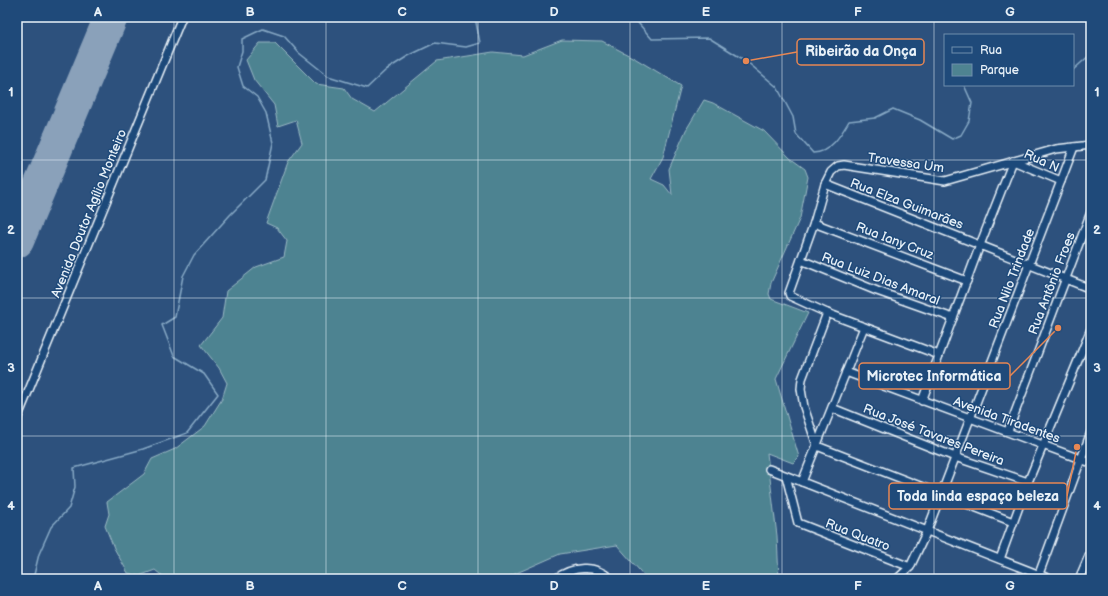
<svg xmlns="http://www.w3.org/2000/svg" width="1108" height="596" font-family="'Balsamiq Sans',sans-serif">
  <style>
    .green { fill: #4e8391; stroke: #9bbac4 }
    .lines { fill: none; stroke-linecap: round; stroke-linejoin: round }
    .stream { stroke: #88aac6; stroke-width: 1.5 }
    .runway { stroke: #8aa1ba; stroke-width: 34 }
    .minor-casing { stroke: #e8f1f8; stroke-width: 10 }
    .minor { stroke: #1f4a7a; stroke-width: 7 }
    .grid { fill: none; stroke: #e8f1f8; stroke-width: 1; stroke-opacity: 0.55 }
    .labels { text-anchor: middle; stroke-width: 3; stroke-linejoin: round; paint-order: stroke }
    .street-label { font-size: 13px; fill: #e8f1f8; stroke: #1f4a7a }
    .leader { fill: none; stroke: #e88753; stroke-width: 1.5 }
    .callout-dot { fill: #e88753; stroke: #1f4a7a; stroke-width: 1.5 }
    .callout { fill: #1f4a7a; stroke: #e88753; stroke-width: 1.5 }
    .callout-label { font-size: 14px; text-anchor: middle; font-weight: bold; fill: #e8f1f8 }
    .neatline { fill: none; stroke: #e8f1f8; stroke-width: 1.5 }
    .grid-label { font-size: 13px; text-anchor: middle; font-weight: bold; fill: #e8f1f8 }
  </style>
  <rect width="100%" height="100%" fill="#2d517d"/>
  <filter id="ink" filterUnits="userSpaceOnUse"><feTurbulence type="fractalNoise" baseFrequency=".025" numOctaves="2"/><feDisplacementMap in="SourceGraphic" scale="8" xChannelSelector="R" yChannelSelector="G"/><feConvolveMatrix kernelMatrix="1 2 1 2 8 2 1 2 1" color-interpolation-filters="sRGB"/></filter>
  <g filter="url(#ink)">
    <g class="green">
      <path d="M 562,40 L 602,41 L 636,59 L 681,86 L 663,157 L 651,179 L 664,185 L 672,195 L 669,169 L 686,130 L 704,100 L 713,103 L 764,131 L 790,158 L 805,169 L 808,177 L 800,218 L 771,283 L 769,294 L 771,299 L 808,313 L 776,379 L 799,457 L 793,463 L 767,453 L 777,536 L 779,579 L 647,579 L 617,545 L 560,554 L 503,579 L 166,579 L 155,570 L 139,576 L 128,573 L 114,548 L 105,526 L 109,514 L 107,502 L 144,474 L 152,459 L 175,449 L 205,426 L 222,399 L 227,383 L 219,368 L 201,345 L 222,318 L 226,291 L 256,267 L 284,257 L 287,241 L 277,228 L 266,223 L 288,162 L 302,143 L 296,120 L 278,126 L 274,105 L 254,80 L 246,60 L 260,43 L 275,43 L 316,84 L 344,88 L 352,99 L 375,112 L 437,61 L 493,52 L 523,55 Z"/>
      <path d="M 1091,558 L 1090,579 L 1083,579 Z"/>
    </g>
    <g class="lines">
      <g class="stream">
        <path d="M 547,17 L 549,17"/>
        <path d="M 633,17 L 652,39 L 709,38 L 746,61 L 777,87 L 793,117 L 796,134 L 813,153 C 830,153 841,135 849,121 L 875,118 L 893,109 L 920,120 L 952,139 L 961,135 L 969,121 L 972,103 L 964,85"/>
        <path d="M 1073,70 L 1091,54"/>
        <path d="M 33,579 L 39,554 L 51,527 L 69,508 L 75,487 L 74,468 L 143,449 L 187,433 L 218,394 L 204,374 L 174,356 L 162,325 L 175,317 L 183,276 L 194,255 L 230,215 L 265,180 L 273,143 L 266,113 L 257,97 L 243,86 L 237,67 L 242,51 L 242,39 L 263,29 L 284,36 L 299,53 L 328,76 L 367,88 L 386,70 L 408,56 L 435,43 L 466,47 L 480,43 L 475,17"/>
      </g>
      <path class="runway" d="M 17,241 L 111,17"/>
      <defs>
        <g id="minor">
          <path d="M 1013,161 L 1061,181"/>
          <path d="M 825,184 L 1091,289"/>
          <path d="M 814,223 L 967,281"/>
          <path d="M 801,260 L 877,291 L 953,318"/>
          <path d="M 827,313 L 802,379 L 801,389 L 804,407 L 817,446 L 1013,522"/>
          <path d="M 939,355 L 827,313 L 790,296 L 789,293 L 814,223 L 825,184 L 831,172 L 838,166 L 844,165 L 945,181 L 1056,149 L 1091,145"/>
          <path d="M 846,372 L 1091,463"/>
          <path d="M 922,401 L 980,245 L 1013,161"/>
          <path d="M 832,408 L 955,457 L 1028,482"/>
          <path d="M 17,419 L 182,17"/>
          <path d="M 1008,431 L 1091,212"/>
          <path d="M 769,469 L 1050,579"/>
          <path d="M 786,476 L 798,523 L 910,567"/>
          <path d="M 802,482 L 864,327"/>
          <path d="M 1000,559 L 1028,482 L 1091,329"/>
          <path d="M 1039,574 L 1091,432"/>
          <path d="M 555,579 C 572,567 594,563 611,579"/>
          <path d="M 897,579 L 910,567 L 927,531 L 1074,147"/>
          <path d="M 1079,579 L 1091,551"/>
        </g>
      </defs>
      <use href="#minor" class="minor-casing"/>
      <use href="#minor" class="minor"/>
    </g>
  </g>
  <path class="grid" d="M 174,17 L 174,579M 326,17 L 326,579M 478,17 L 478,579M 630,17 L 630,579M 782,17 L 782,579M 934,17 L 934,579M 17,160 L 1091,160M 17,298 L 1091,298M 17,436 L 1091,436"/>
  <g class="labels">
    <g class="street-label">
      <text transform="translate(1042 160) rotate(24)" y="5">Rua N</text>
      <text transform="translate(906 162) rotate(8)" y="5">Travessa Um</text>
      <text transform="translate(907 203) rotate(21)" y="5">Rua Elza Guimarães</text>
      <text transform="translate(88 213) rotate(-68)" y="5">Avenida Doutor Agílio Monteiro</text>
      <text transform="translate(895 240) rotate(21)" y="5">Rua Iany Cruz</text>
      <text transform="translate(881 278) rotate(21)" y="5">Rua Luiz Dias Amaral</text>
      <text transform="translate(1011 278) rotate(-69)" y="5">Rua Nilo Trindade</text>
      <text transform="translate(1051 283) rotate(-69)" y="5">Rua Antônio Froes</text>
      <text transform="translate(1007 419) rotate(20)" y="5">Avenida Tiradentes</text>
      <text transform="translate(934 434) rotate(21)" y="5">Rua José Tavares Pereira</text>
      <text transform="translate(858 534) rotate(21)" y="5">Rua Quatro</text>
    </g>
  </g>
  <path class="leader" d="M746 61L797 52M1058 328L1010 376M1077 447L1067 496"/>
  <g class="callout-dot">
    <circle cx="746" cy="61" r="4"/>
    <circle cx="1058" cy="328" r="4"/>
    <circle cx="1077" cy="447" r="4"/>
  </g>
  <g class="callout">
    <rect x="797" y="39" width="127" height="26" rx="4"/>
    <rect x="859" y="363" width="151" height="26" rx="4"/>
    <rect x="889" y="483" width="178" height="26" rx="4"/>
  </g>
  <g class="callout-label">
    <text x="861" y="56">Ribeirão da Onça</text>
    <text x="934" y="381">Microtec Informática</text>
    <text x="978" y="501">Toda linda espaço beleza</text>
  </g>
  <rect width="1108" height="596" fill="none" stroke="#1f4a7a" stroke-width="44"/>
  <rect x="944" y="34" width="130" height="52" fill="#1f4a7a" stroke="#6f8dac"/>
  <rect x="952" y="47" width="20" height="6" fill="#1f4a7a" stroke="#6f8dac"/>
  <text x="980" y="54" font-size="12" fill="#e8f1f8">Rua</text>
  <rect x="952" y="64" width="20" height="12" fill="#4e8391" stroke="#6f8dac"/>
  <text x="980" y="74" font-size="12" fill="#e8f1f8">Parque</text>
  <rect x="22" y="22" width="1064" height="552" class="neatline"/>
  <g class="grid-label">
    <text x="98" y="16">A</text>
    <text x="250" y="16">B</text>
    <text x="402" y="16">C</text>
    <text x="554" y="16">D</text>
    <text x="706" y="16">E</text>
    <text x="858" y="16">F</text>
    <text x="1010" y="16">G</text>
    <text x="11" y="96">1</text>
    <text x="1097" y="96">1</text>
    <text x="11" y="234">2</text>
    <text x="1097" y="234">2</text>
    <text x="11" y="372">3</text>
    <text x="1097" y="372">3</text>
    <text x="11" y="510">4</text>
    <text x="1097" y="510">4</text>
    <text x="98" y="590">A</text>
    <text x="250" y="590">B</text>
    <text x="402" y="590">C</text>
    <text x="554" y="590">D</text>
    <text x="706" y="590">E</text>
    <text x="858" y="590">F</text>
    <text x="1010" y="590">G</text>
  </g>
</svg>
